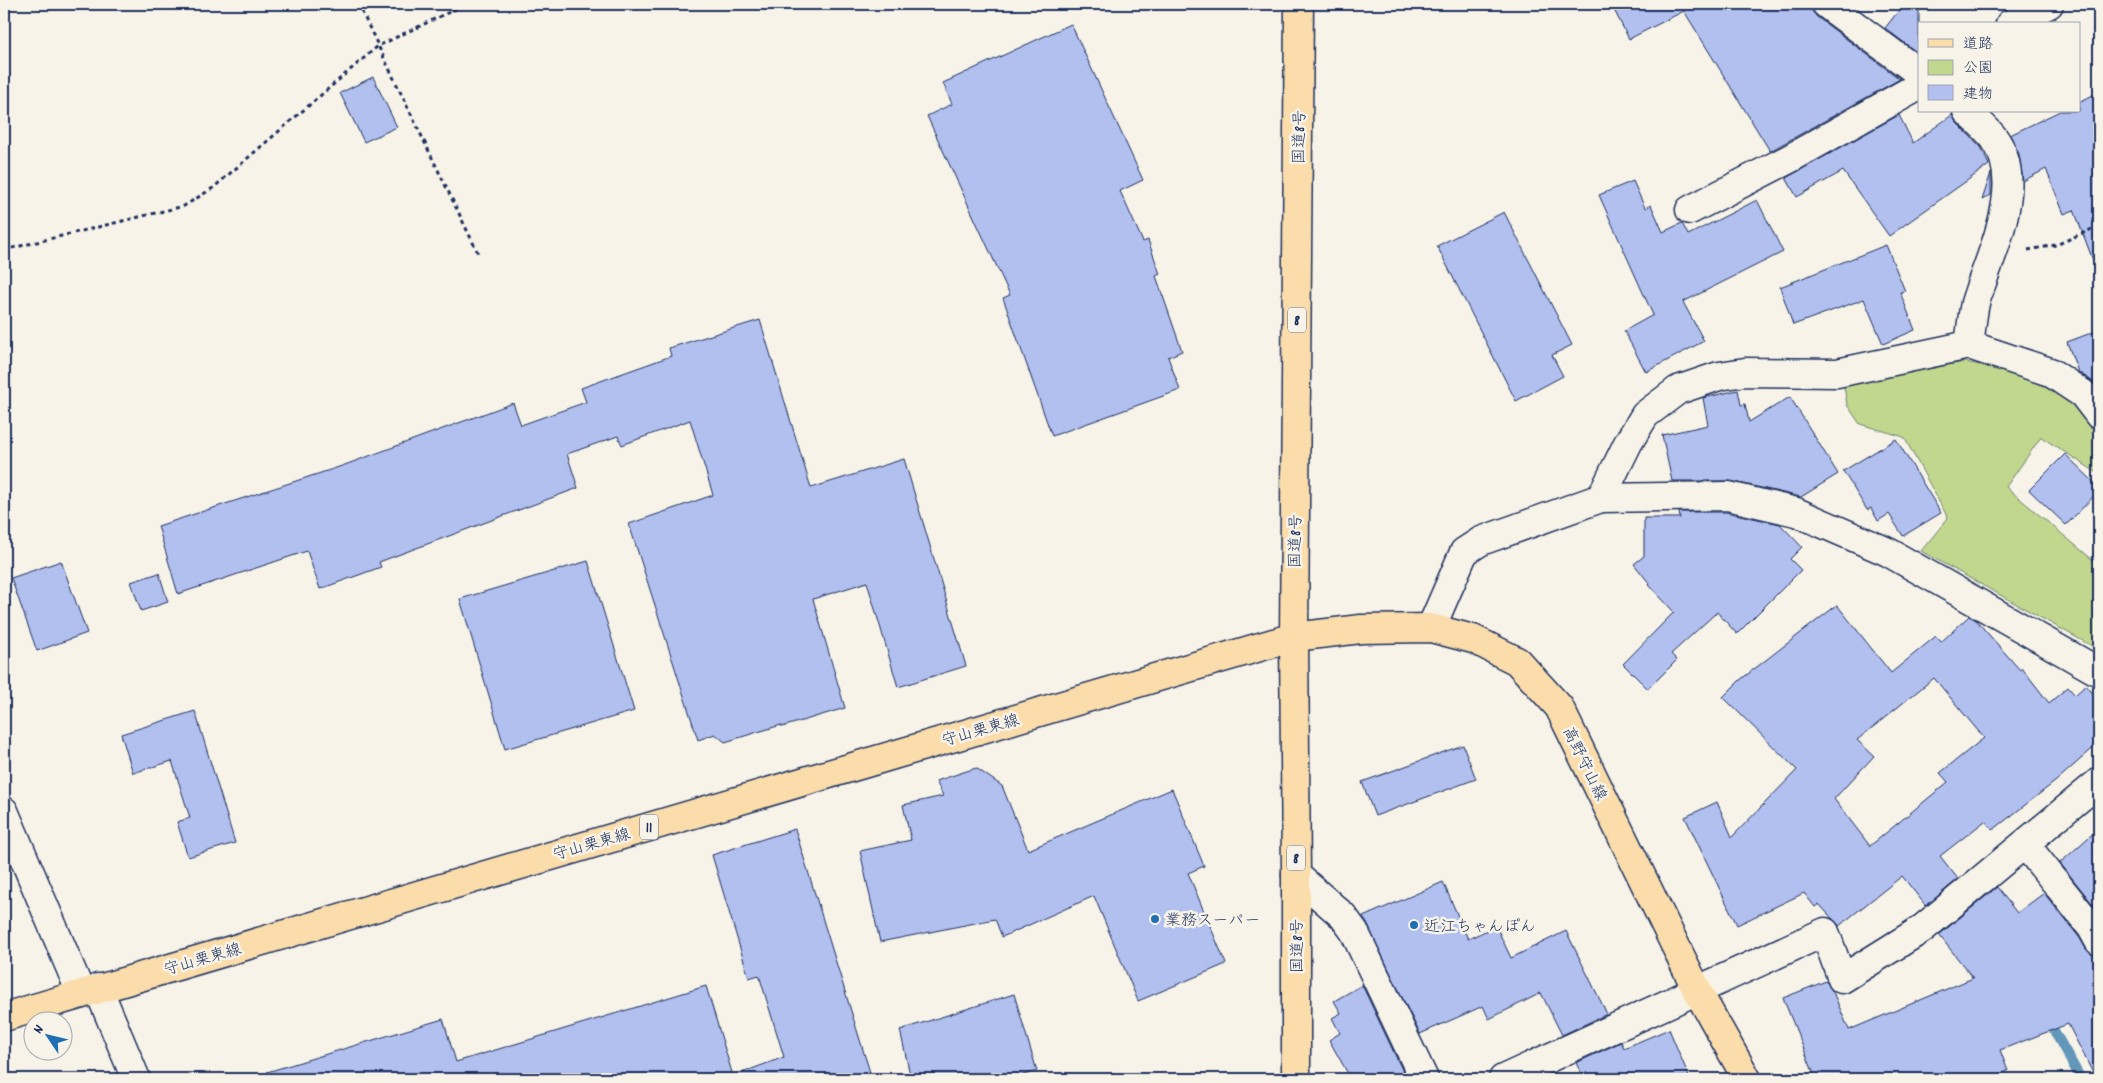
<svg xmlns="http://www.w3.org/2000/svg" width="2103" height="1083" font-family="Dekko,'Klee One',sans-serif">
  <style>
    .green { fill: #c1d78d; stroke: #6e8376 }
    .lines { fill: none; stroke-linecap: round; stroke-linejoin: round }
    .stream { stroke: #6397b9; stroke-width: 10 }
    .building { fill: #b2c0f0; stroke: #1b2f5e; fill-rule: evenodd }
    .minor-casing { stroke: #1b2f5e; stroke-width: 31 }
    .major-casing { stroke: #1b2f5e; stroke-width: 31 }
    .highway-casing { stroke: #1b2f5e; stroke-width: 31 }
    .path { stroke: #1b2f5e; stroke-width: 3; stroke-dasharray: 4 4; stroke-linecap: butt }
    .minor { stroke: #f7f3e8; stroke-width: 28 }
    .major { stroke: #fbddab; stroke-width: 28 }
    .highway { stroke: #fbddab; stroke-width: 28 }
    .poi-dot { fill: #1f6fb2; stroke: #f7f3e8; stroke-width: 2 }
    .labels { text-anchor: middle; stroke-width: 5; stroke-linejoin: round; paint-order: stroke }
    .shield { fill: #f7f3e8; stroke: #5d6a87; stroke-width: 1 }
    .shield-label { font-size: 15px; font-weight: bold; fill: #1b2f5e }
    .street-label { font-size: 16px; fill: #1b2f5e; stroke: #f7f3e8 }
    .poi-label { font-size: 16px; fill: #1b2f5e; stroke: #f7f3e8; text-anchor: start }
  </style>
  <rect width="100%" height="100%" fill="#f7f3e8"/>
  <filter id="ink" filterUnits="userSpaceOnUse"><feTurbulence type="fractalNoise" baseFrequency=".02" numOctaves="2"/><feDisplacementMap in="SourceGraphic" scale="10" xChannelSelector="R" yChannelSelector="G"/><feConvolveMatrix kernelMatrix="1 2 1 2 8 2 1 2 1" color-interpolation-filters="sRGB"/></filter>
  <g filter="url(#ink)">
    <path class="green" d="M 1964,362 L 2019,372 L 2084,409 L 2099,430 L 2099,474 L 2041,437 L 2006,487 L 2099,565 L 2099,650 L 1921,551 L 1948,518 L 1904,437 L 1860,424 L 1847,405 L 1843,381 L 1885,377 Z"/>
    <g class="lines">
      <path class="stream" d="M 2047,1018 L 2081,1079"/>
    </g>
    <g class="building">
      <path d="M 1611,4 L 1811,4 L 1812,11 L 1817,17 L 1900,79 L 1770,151 L 1684,11 L 1629,39 Z"/>
      <path d="M 1904,4 L 1919,4 L 1919,54 L 1885,28 Z"/>
      <path d="M 1071,24 L 1143,180 L 1120,191 L 1143,242 L 1148,240 L 1160,274 L 1156,276 L 1182,351 L 1168,357 L 1180,390 L 1052,436 L 1003,298 L 1010,295 L 927,116 L 952,104 L 943,83 Z"/>
      <path d="M 373,77 L 397,127 L 364,142 L 340,93 Z"/>
      <path d="M 2099,92 L 2099,270 L 2097,271 L 2074,210 L 2064,214 L 2046,169 L 2023,181 L 2019,154 L 2010,135 L 2060,111 L 2079,111 L 2079,102 Z"/>
      <path d="M 1899,115 L 1913,143 L 1952,115 L 1956,122 L 1981,147 L 1989,165 L 1889,236 L 1843,171 L 1797,197 L 1786,178 Z"/>
      <path d="M 1991,173 L 1991,195 L 1982,200 Z"/>
      <path d="M 1633,181 L 1645,208 L 1651,205 L 1663,232 L 1682,223 L 1688,235 L 1757,200 L 1783,252 L 1683,302 L 1704,341 L 1646,372 L 1624,331 L 1653,315 L 1599,195 Z"/>
      <path d="M 1504,212 L 1572,345 L 1552,355 L 1563,376 L 1516,401 L 1437,246 Z"/>
      <path d="M 1886,245 L 1905,291 L 1900,292 L 1915,330 L 1883,344 L 1864,299 L 1793,325 L 1780,287 Z"/>
      <path d="M 760,320 L 811,488 L 904,459 L 966,666 L 898,687 L 867,582 L 813,599 L 845,708 L 782,727 L 781,725 L 725,742 L 715,734 L 698,740 L 629,524 L 713,495 L 690,420 L 622,445 L 618,436 L 567,454 L 578,488 L 379,562 L 381,567 L 320,589 L 307,551 L 178,594 L 158,526 L 342,466 L 513,403 L 521,425 L 586,402 L 581,388 L 671,356 L 669,348 Z"/>
      <path d="M 2099,330 L 2099,390 L 2092,381 L 2078,372 L 2067,342 Z"/>
      <path d="M 1738,390 L 1741,405 L 1745,404 L 1749,422 L 1790,397 L 1838,474 L 1801,497 L 1731,481 L 1672,481 L 1662,435 L 1708,425 L 1703,398 Z"/>
      <path d="M 1896,439 L 1941,513 L 1903,536 L 1889,514 L 1878,521 L 1871,508 L 1867,510 L 1843,471 Z"/>
      <path d="M 2065,454 L 2099,487 L 2099,491 L 2066,525 L 2029,490 Z"/>
      <path d="M 1679,512 L 1726,512 L 1780,524 L 1802,547 L 1790,559 L 1801,570 L 1737,634 L 1717,612 L 1671,654 L 1677,660 L 1648,689 L 1623,664 L 1674,612 L 1649,585 L 1650,584 L 1634,564 L 1644,556 L 1644,518 L 1680,518 Z"/>
      <path d="M 61,561 L 87,633 L 37,651 L 11,578 Z"/>
      <path d="M 588,561 L 634,711 L 505,749 L 460,599 Z"/>
      <path d="M 159,573 L 168,602 L 141,611 L 131,582 Z"/>
      <path d="M 1837,605 L 1891,673 L 1936,636 L 1941,642 L 1969,616 L 1976,620 L 2020,670 L 2022,668 L 2049,703 L 2068,687 L 2075,695 L 2086,685 L 2099,701 L 2099,743 L 2056,781 L 1993,830 L 1985,821 L 1940,856 L 1958,879 L 1926,906 L 1902,876 L 1839,926 L 1819,904 L 1815,907 L 1804,893 L 1737,925 L 1685,817 L 1717,802 L 1732,837 L 1797,770 L 1723,697 L 1740,680 ZM 1934,678 L 1984,738 L 1940,773 L 1948,782 L 1870,846 L 1834,799 L 1874,756 L 1857,740 Z"/>
      <path d="M 195,711 L 235,843 L 188,857 L 177,822 L 190,818 L 172,761 L 133,773 L 121,734 Z"/>
      <path d="M 1463,745 L 1476,779 L 1375,816 L 1362,782 Z"/>
      <path d="M 976,768 L 1002,786 L 1028,850 L 1172,789 L 1204,866 L 1188,873 L 1226,964 L 1138,1001 L 1094,896 L 1002,937 L 995,919 L 880,942 L 860,851 L 911,840 L 903,805 L 943,796 L 936,781 Z"/>
      <path d="M 2099,828 L 2099,912 L 2060,863 Z"/>
      <path d="M 795,829 L 872,1079 L 268,1079 L 267,1072 L 443,1019 L 456,1062 L 706,986 L 733,1076 L 784,1057 L 759,975 L 749,978 L 712,855 Z"/>
      <path d="M 1443,882 L 1468,939 L 1496,926 L 1511,958 L 1566,931 L 1607,1014 L 1562,1035 L 1541,993 L 1489,1019 L 1483,1006 L 1420,1034 L 1363,917 Z"/>
      <path d="M 1997,887 L 2017,913 L 2044,893 L 2079,937 L 2086,949 L 2091,954 L 2099,957 L 2099,1079 L 2096,1079 L 2068,1024 L 2000,1050 L 2008,1071 L 1986,1079 L 1816,1079 L 1783,998 L 1826,981 L 1833,992 L 1849,1030 L 1973,978 L 1939,935 Z"/>
      <path d="M 1362,985 L 1406,1078 L 1407,1079 L 1351,1079 L 1329,1040 L 1340,1033 L 1332,1018 L 1341,1013 L 1334,1001 Z"/>
      <path d="M 1014,994 L 1037,1071 L 1010,1079 L 911,1079 L 900,1030 Z"/>
      <path d="M 1669,1029 L 1690,1079 L 1584,1079 L 1576,1063 L 1621,1042 L 1624,1048 Z"/>
    </g>
    <g class="lines">
      <defs>
        <g id="minor">
          <path d="M 1826,4 L 1919,73"/>
          <path d="M 2010,24 L 2049,4"/>
          <path d="M 1967,111 C 1976,120 1987,129 1994,138 C 2028,185 1989,256 1975,303 C 1972,317 1971,332 1969,345 L 2050,372 L 2083,394 L 2099,415"/>
          <path d="M 1690,210 L 1789,159 L 1919,86"/>
          <path d="M 1601,498 L 1628,443 L 1645,415 L 1678,390 L 1719,376 L 1745,372 L 1837,373 L 1969,345"/>
          <path d="M 1431,628 L 1464,552 L 1481,541 L 1601,498 L 1728,496 L 1796,512 L 1888,552 L 2099,672"/>
          <path d="M 4,811 L 81,993"/>
          <path d="M 2025,844 L 2092,928 L 2099,941"/>
          <path d="M 1296,875 L 1343,916 L 1354,931 L 1424,1079"/>
          <path d="M 98,988 L 136,1079"/>
          <path d="M 1503,1079 L 1825,932 L 1842,979 L 1922,929 L 2099,782"/>
        </g>
        <path id="major" d="M 4,1017 L 1294,637 L 1361,629 L 1431,628 L 1473,639 L 1517,661 L 1559,707 L 1698,992 L 1747,1079"/>
        <path id="highway" d="M 1296,1079 L 1296,875 L 1294,637 L 1299,4"/>
      </defs>
      <use href="#minor" class="minor-casing"/>
      <use href="#major" class="major-casing"/>
      <use href="#highway" class="highway-casing"/>
      <g class="path">
        <path d="M 358,4 L 478,253"/>
        <path d="M 4,250 L 184,206 L 213,188 L 378,46 L 466,4"/>
        <path d="M 2028,250 L 2056,245 L 2099,226"/>
      </g>
      <use href="#minor" class="minor"/>
      <use href="#major" class="major"/>
      <use href="#highway" class="highway"/>
    </g>
  </g>
  <g class="poi-dot">
    <circle cx="1155" cy="919" r="5"/>
    <circle cx="1414" cy="925" r="5"/>
  </g>
  <g class="labels">
    <g class="shield">
      <rect x="1288" y="307.5" width="18" height="25" rx="4"/>
      <rect x="640" y="814.5" width="18" height="25" rx="4"/>
      <rect x="1287" y="845.5" width="18" height="25" rx="4"/>
    </g>
    <g class="shield-label">
      <text x="1297" y="325">8</text>
      <text x="649" y="832">11</text>
      <text x="1296" y="863">8</text>
    </g>
    <g class="street-label">
      <text transform="translate(1298 137) rotate(-89)" y="6">国道8号</text>
      <text transform="translate(1294 541) rotate(-89)" y="6">国道8号</text>
      <text transform="translate(980 729) rotate(-16)" y="6">守山栗東線</text>
      <text transform="translate(1586 763) rotate(64)" y="6">高野守山線</text>
      <text transform="translate(591 843) rotate(-16)" y="6">守山栗東線</text>
      <text transform="translate(1296 946) rotate(-90)" y="6">国道8号</text>
      <text transform="translate(202 958) rotate(-16)" y="6">守山栗東線</text>
    </g>
    <g class="poi-label">
      <text x="1165" y="925">業務スーパー</text>
      <text x="1424" y="931">近江ちゃんぽん</text>
    </g>
  </g>
  <rect width="2103" height="1083" fill="none" stroke="#f7f3e8" stroke-width="20"/>
  <rect x="10" y="10" width="2083" height="1063" fill="none" stroke="#1b2f5e" stroke-width="2" filter="url(#ink)"/>
  <rect x="1918" y="22" width="162" height="90" fill="#f7f3e8" stroke="#9fa5b1"/>
  <rect x="1928" y="39" width="25" height="8" fill="#fbddab" stroke="#9fa5b1"/>
  <text x="1963" y="48" font-size="15" fill="#1b2f5e">道路</text>
  <rect x="1928" y="60" width="25" height="15" fill="#c1d78d" stroke="#9fa5b1"/>
  <text x="1963" y="72" font-size="15" fill="#1b2f5e">公園</text>
  <rect x="1928" y="85" width="25" height="15" fill="#b2c0f0" stroke="#9fa5b1"/>
  <text x="1963" y="98" font-size="15" fill="#1b2f5e">建物</text>
  <g transform="translate(48 1036) rotate(305)"><circle r="24" fill="#f7f3e8" stroke="#9fa5b1"/>
  <path d="M0-4L9 19L0 12L-9 19Z" fill="#1f6fb2"/>
  <text y="-8" font-size="14" font-weight="bold" text-anchor="middle" fill="#1b2f5e">N</text>
  </g>
</svg>
